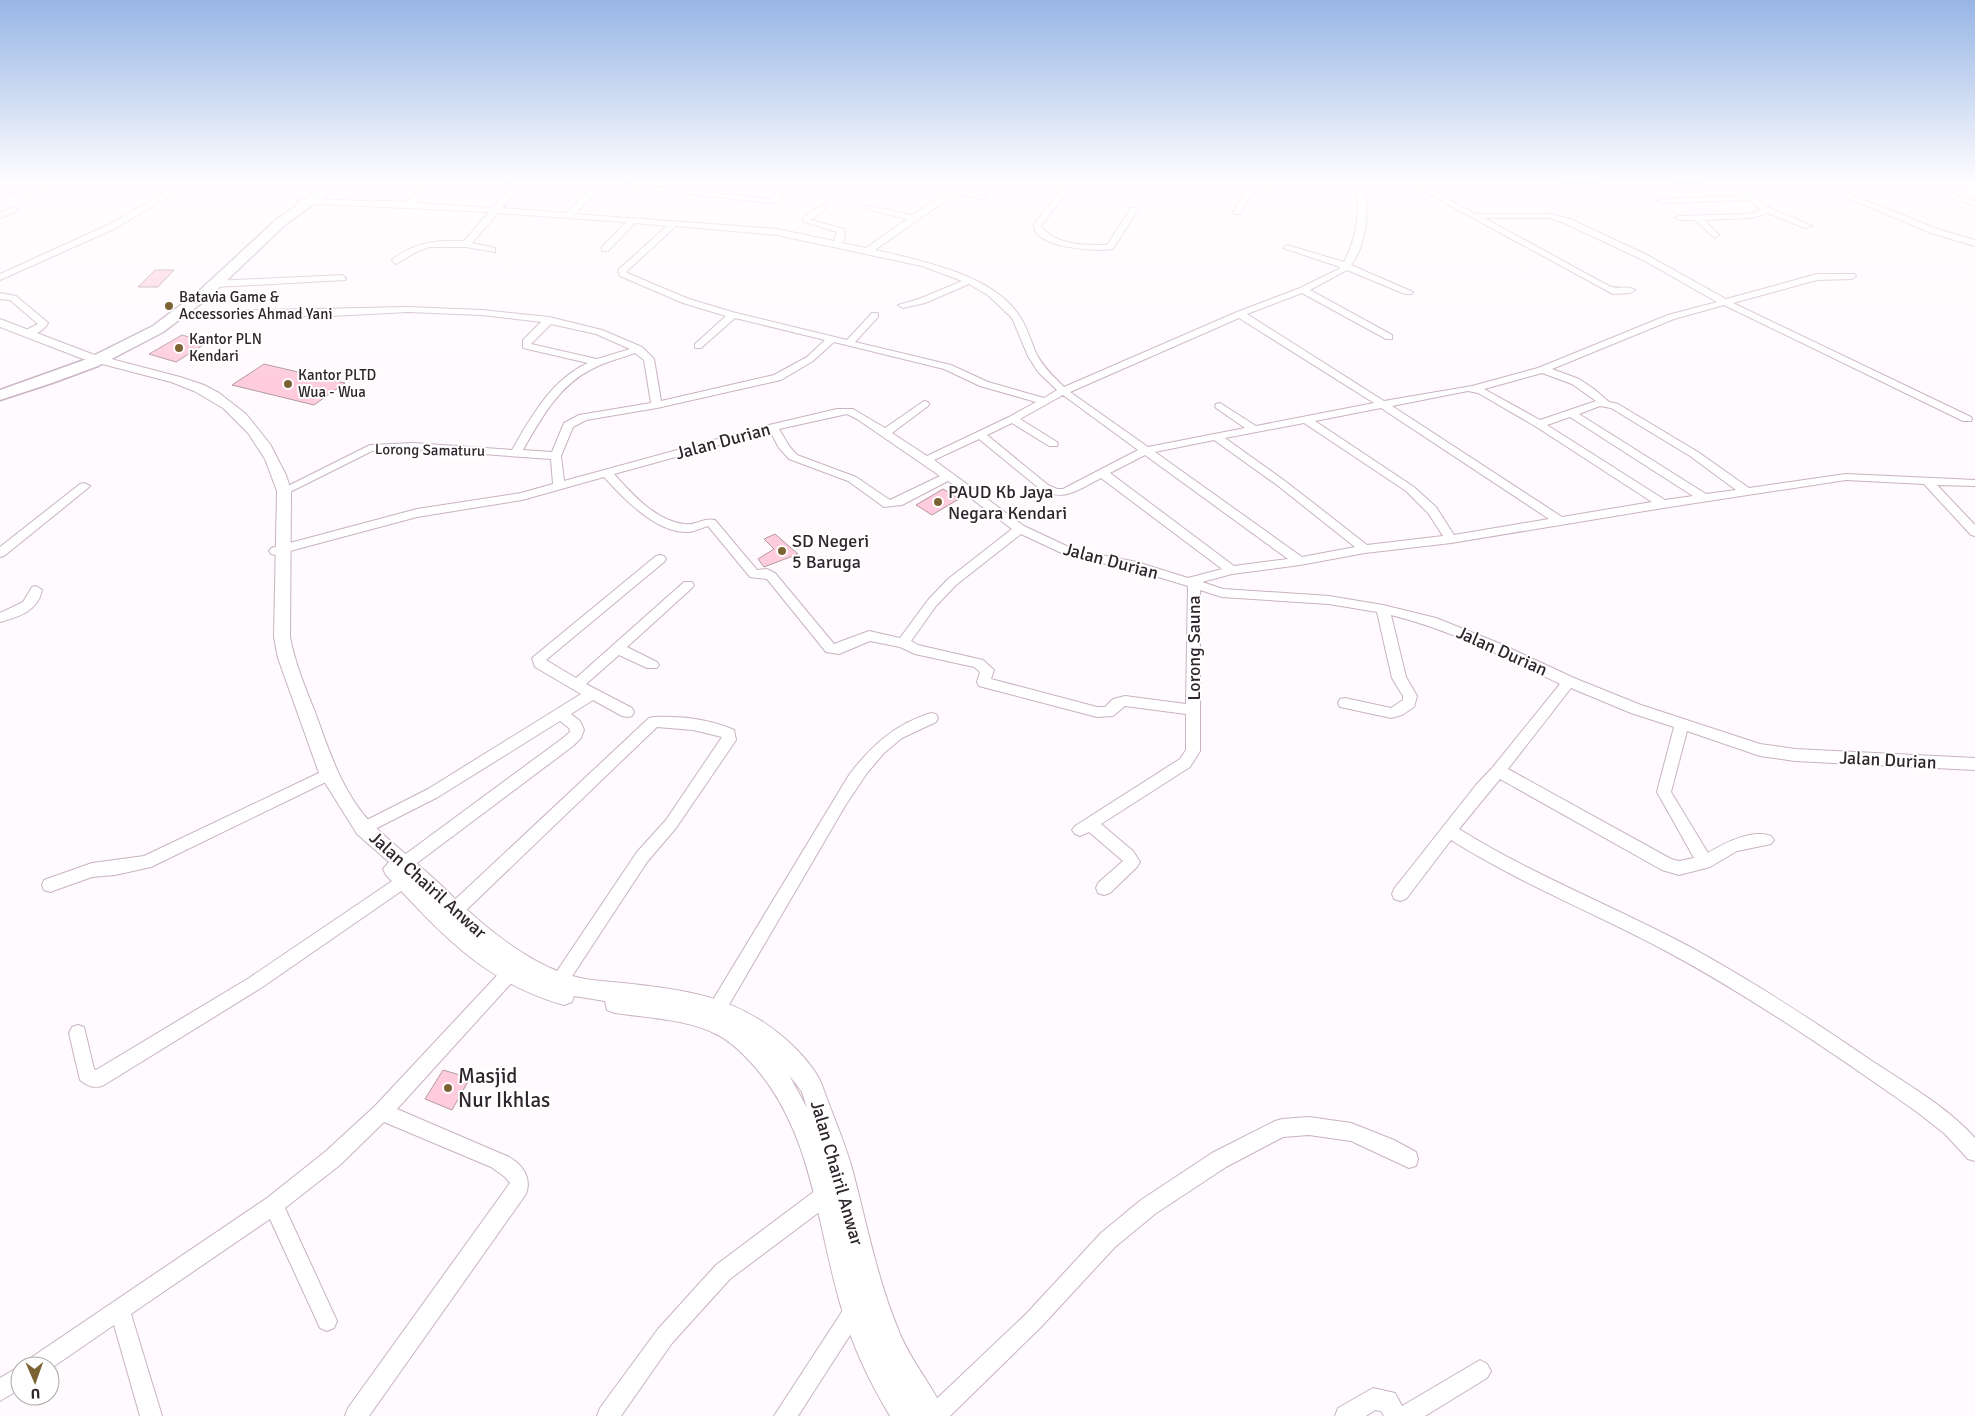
<svg xmlns="http://www.w3.org/2000/svg" width="1975" height="1416" font-family="Signika,sans-serif">
  <style>
    .building { fill: #feccdd; stroke: #b498a1 }
    .lines { fill: none; stroke-linecap: round; stroke-linejoin: round }
    .minor-casing { stroke: #c9b2c3; stroke-width: 2 }
    .major-casing { stroke: #c9b2c3; stroke-width: 2 }
    .highway-casing { stroke: #c9b2c3; stroke-width: 3 }
    .minor { fill: #fff; fill-rule: evenodd }
    .major { fill: #fff; fill-rule: evenodd }
    .highway { fill: #fff; fill-rule: evenodd }
    .poi-dot { fill: #7c6334; stroke: #fff; stroke-width: 2 }
    .labels { text-anchor: middle; stroke-width: 4; stroke-linejoin: round; paint-order: stroke }
    .far-poi-label { font-size: 15px; fill: #2f262d; stroke: #fff; text-anchor: start }
    .far-street-label { font-size: 15px; fill: #2f262d; stroke: #fff }
    .street-label { font-size: 18px; fill: #2f262d; stroke: #fff }
    .poi-label { font-size: 18px; fill: #2f262d; stroke: #fff; text-anchor: start }
    .near-poi-label { font-size: 21px; fill: #2f262d; stroke: #fff; text-anchor: start }
  </style>
  <rect width="100%" height="100%" fill="#fffafe"/>
  <g class="building">
    <path d="M 155,270 L 174,270 L 158,287 L 138,287 Z"/>
    <path d="M 182,335 L 208,342 L 176,362 L 149,354 Z"/>
    <path d="M 264,364 L 345,383 L 314,405 L 232,385 Z"/>
    <path d="M 943,489 L 959,499 L 932,515 L 916,505 Z"/>
    <path d="M 775,534 L 798,554 L 764,567 L 758,559 L 774,549 L 764,539 Z"/>
    <path d="M 443,1070 L 470,1078 L 452,1110 L 425,1099 Z"/>
  </g>
  <g class="lines">
    <defs>
      <g id="minor">
        <path d="M 73,180 L 86,180 L 31,194 L 0,191 L 0,187 L 31,190 Z"/>
        <path d="M 431,180 L 439,180 L 415,203 L 493,208 L 515,183 L 492,182 L 488,180 L 542,180 L 545,182 L 544,184 L 523,184 L 502,208 L 566,213 L 595,184 L 604,181 L 770,199 L 773,198 L 783,180 L 791,180 L 779,202 L 770,203 L 605,185 L 575,214 L 777,229 L 834,241 L 837,232 L 802,221 L 805,216 L 822,205 L 826,207 L 825,209 L 811,220 L 844,229 L 845,236 L 842,243 L 866,248 L 907,219 L 867,209 L 867,205 L 912,215 L 939,197 L 949,180 L 957,180 L 952,189 L 987,197 L 983,199 L 950,193 L 945,201 L 875,250 C 919,260 995,275 1020,317 C 1028,328 1031,343 1037,355 C 1044,368 1054,377 1064,387 L 1237,312 L 1300,288 L 1339,269 L 1340,267 L 1283,248 L 1287,245 L 1344,262 C 1358,234 1361,211 1354,180 L 1362,180 C 1370,207 1368,242 1351,265 L 1413,292 L 1411,294 L 1405,294 L 1347,270 L 1310,290 L 1392,335 L 1392,339 L 1386,339 L 1302,293 L 1247,314 L 1384,401 L 1472,386 L 1538,368 L 1668,315 L 1717,302 L 1643,260 L 1564,223 L 1550,218 L 1484,218 L 1609,286 C 1618,290 1629,285 1635,290 L 1630,293 L 1613,294 L 1403,180 L 1413,180 L 1475,214 L 1550,214 L 1570,219 L 1649,256 L 1726,299 L 1817,274 L 1855,274 L 1856,276 L 1852,279 L 1817,280 L 1733,303 L 1971,417 L 1972,419 L 1971,421 L 1963,421 L 1724,305 L 1674,319 L 1552,369 L 1579,379 L 1594,389 L 1609,402 L 1618,404 L 1698,452 L 1749,488 L 1846,474 L 1975,480 L 1975,486 L 1937,485 L 1975,525 L 1975,536 L 1971,535 L 1924,484 L 1846,480 L 1663,508 L 1451,543 L 1365,553 L 1300,565 L 1232,574 L 1202,582 L 1223,589 L 1329,596 L 1383,605 L 1436,618 L 1501,644 L 1574,678 L 1641,705 L 1760,744 L 1795,749 L 1975,758 L 1975,770 L 1795,761 L 1760,756 L 1687,731 L 1671,792 L 1708,853 C 1724,843 1752,829 1771,836 L 1774,840 L 1771,844 L 1737,851 L 1710,867 L 1679,875 L 1662,870 L 1500,779 L 1459,829 C 1528,872 1603,902 1675,939 C 1742,974 1806,1016 1869,1059 C 1905,1083 1945,1105 1975,1138 L 1975,1161 L 1968,1159 L 1945,1134 L 1917,1112 C 1836,1055 1753,998 1666,951 C 1595,913 1519,883 1451,840 L 1406,899 L 1400,901 L 1394,899 L 1392,894 L 1394,889 L 1476,785 L 1493,767 L 1560,684 C 1505,657 1451,630 1391,615 L 1406,677 L 1417,696 L 1414,707 L 1402,715 L 1391,718 L 1345,708 L 1340,707 L 1338,703 L 1340,699 L 1345,698 L 1391,708 L 1403,700 L 1403,696 L 1392,678 L 1377,612 L 1329,604 L 1222,597 L 1200,590 L 1200,751 L 1190,767 L 1101,824 L 1133,851 L 1140,862 L 1137,867 L 1110,893 L 1104,895 L 1098,893 L 1096,888 L 1098,883 L 1123,861 L 1089,832 L 1080,836 L 1075,834 L 1072,830 L 1075,826 L 1180,759 L 1186,750 L 1186,714 L 1125,706 L 1113,716 L 1097,717 L 979,686 L 977,682 L 980,672 L 974,667 L 915,654 L 900,647 L 870,641 L 839,654 L 826,652 L 767,579 L 750,577 L 708,526 C 701,528 695,531 689,532 C 657,534 623,498 604,477 L 522,500 L 417,517 L 275,555 L 271,554 L 269,551 L 271,548 L 417,509 L 521,493 L 553,484 L 551,459 L 413,449 L 372,451 L 288,493 L 280,493 L 278,491 L 370,445 L 413,443 L 512,450 C 531,417 552,379 588,363 L 523,348 L 523,340 L 541,322 L 482,315 L 408,312 L 331,316 L 180,317 L 175,314 L 177,312 L 408,307 L 482,310 L 549,317 L 602,330 L 642,347 L 654,359 L 661,401 L 774,375 L 807,357 L 825,340 L 735,318 L 701,348 L 695,348 L 695,344 L 726,316 L 683,303 L 620,276 L 618,270 L 667,226 L 635,223 L 608,251 L 602,251 L 602,247 L 626,222 L 498,213 L 472,243 L 495,248 L 495,252 L 466,247 L 429,247 L 416,252 L 396,264 L 392,261 L 393,259 C 415,242 437,240 464,241 L 489,212 L 301,203 L 297,201 L 301,199 L 406,202 ZM 676,226 L 777,235 L 922,266 L 962,281 L 919,299 L 898,305 L 903,308 L 925,303 L 969,284 L 989,296 L 1012,318 L 1028,356 L 1038,372 L 1057,390 L 1044,398 L 988,382 L 951,365 L 855,342 L 878,317 L 878,313 L 872,313 L 847,340 L 736,313 L 689,299 L 627,273 L 627,271 ZM 1239,318 L 1374,403 L 1256,426 L 1220,403 L 1216,404 L 1215,406 L 1216,408 L 1245,428 L 1148,447 L 1070,392 ZM 551,324 L 596,334 L 630,349 L 597,359 L 531,344 ZM 834,342 L 944,369 L 980,386 L 1036,402 L 1009,417 L 927,456 L 892,433 L 928,406 L 929,404 L 928,402 L 924,401 L 885,428 L 853,409 L 837,409 L 769,425 L 564,481 L 561,456 L 573,427 L 586,420 L 657,408 L 781,380 L 813,361 ZM 635,353 L 644,360 L 651,403 L 579,415 L 564,423 L 552,452 L 523,450 C 540,420 559,385 592,369 C 605,362 621,358 635,353 ZM 1542,373 L 1572,384 L 1596,401 L 1540,420 L 1484,389 ZM 1468,391 L 1478,393 L 1535,426 L 1652,502 L 1562,517 L 1392,406 ZM 1063,395 L 1138,450 L 1063,489 L 1057,489 L 1048,485 L 987,435 L 1012,423 L 1049,446 L 1057,446 L 1058,444 L 1057,442 L 1020,419 ZM 1600,406 L 1611,408 L 1690,456 L 1736,490 L 1706,494 L 1579,414 ZM 1381,408 L 1549,519 L 1454,535 L 1436,507 L 1414,487 L 1315,421 ZM 847,414 L 857,419 L 940,476 L 890,500 L 856,477 L 797,455 L 789,446 L 779,429 ZM 1570,417 L 1693,496 L 1665,500 L 1547,425 ZM 1304,423 L 1406,491 L 1428,513 L 1443,536 L 1367,545 L 1285,481 L 1225,438 ZM 770,431 L 779,448 L 789,459 L 848,481 L 884,507 L 902,505 L 948,481 L 1012,529 L 948,579 L 928,600 L 900,638 L 869,631 L 834,644 L 775,573 L 767,569 L 757,570 L 715,520 C 704,517 695,526 684,524 C 656,521 632,494 614,474 ZM 979,439 L 1040,489 C 1064,503 1079,489 1101,478 L 1222,569 L 1188,578 L 1137,562 L 1075,550 L 1024,526 L 934,460 ZM 1214,440 L 1277,485 L 1355,547 L 1302,557 L 1155,452 ZM 1145,455 L 1288,559 L 1234,566 L 1110,473 ZM 1021,534 L 1068,556 L 1135,570 L 1188,586 L 1186,704 L 1125,696 L 1113,699 L 1105,707 L 1097,707 L 991,679 L 994,670 L 983,660 L 918,645 L 911,641 L 936,606 L 956,585 ZM 1571,688 L 1631,713 L 1674,727 L 1657,792 L 1694,858 L 1679,861 L 1671,859 L 1508,769 Z"/>
        <path d="M 910,180 L 918,180 L 910,192 L 904,192 L 903,190 Z"/>
        <path d="M 1063,180 L 1071,180 L 1066,194 L 1041,226 C 1056,246 1085,245 1107,245 L 1131,208 L 1137,208 L 1138,210 L 1113,249 C 1096,252 1032,248 1034,224 L 1058,194 Z"/>
        <path d="M 1271,180 L 1279,180 L 1275,191 L 1252,192 L 1240,214 L 1234,214 L 1233,212 L 1244,192 L 1231,191 L 1231,187 L 1268,188 Z"/>
        <path d="M 1536,180 L 1736,180 L 1735,182 L 1768,207 L 1812,226 L 1805,228 L 1768,213 L 1751,218 L 1704,220 L 1719,235 L 1715,238 L 1694,220 L 1679,220 L 1675,218 L 1679,216 L 1750,214 L 1761,210 L 1749,200 L 1661,203 L 1657,201 L 1661,199 L 1743,196 L 1726,182 L 1637,184 L 1540,182 Z"/>
        <path d="M 1806,180 L 1816,180 L 1937,229 L 1975,240 L 1975,246 L 1931,233 Z"/>
        <path d="M 1903,180 L 1914,180 L 1975,201 L 1975,206 Z"/>
        <path d="M 173,188 L 180,190 L 114,229 L 0,280 L 0,274 L 108,225 Z"/>
        <path d="M 14,207 L 18,209 L 17,211 L 0,218 L 0,213 Z"/>
        <path d="M 342,275 L 346,278 L 345,280 L 215,287 L 210,284 L 215,281 Z"/>
        <path d="M 0,293 L 16,296 L 46,321 L 48,323 C 44,331 32,337 24,335 L 24,331 L 38,324 L 10,300 L 0,299 Z"/>
        <path d="M 84,483 L 90,486 L 88,488 L 4,556 L 0,557 L 0,547 L 80,484 Z"/>
        <path d="M 660,555 L 664,556 L 666,559 L 664,562 L 546,660 L 576,678 L 684,582 L 692,582 L 694,585 L 692,588 L 627,647 L 657,662 L 659,665 L 657,668 L 647,668 L 619,655 L 586,684 L 632,708 L 634,712 L 632,716 L 627,717 L 622,716 L 593,700 L 571,714 L 580,721 L 584,730 L 581,738 L 573,746 L 409,869 L 404,871 L 399,869 L 396,864 L 399,859 L 563,738 L 570,732 L 569,728 L 560,721 L 438,797 L 369,832 L 364,834 L 359,832 L 356,828 L 359,824 L 428,789 L 581,694 L 535,667 L 532,658 L 656,556 Z"/>
        <path d="M 36,586 L 42,590 C 38,611 19,617 0,622 L 0,613 L 23,602 L 32,587 Z"/>
        <path d="M 931,713 L 936,714 L 938,718 L 936,722 L 902,738 L 884,753 L 867,773 L 845,806 L 723,1015 L 717,1017 L 711,1015 L 708,1009 L 711,1003 L 849,775 C 871,746 895,724 931,713 Z"/>
        <path d="M 654,717 C 681,716 709,719 734,730 L 736,740 L 676,828 L 647,862 L 565,987 L 559,990 L 553,987 L 551,982 L 553,977 L 637,852 L 666,820 L 722,737 L 693,730 L 657,727 L 459,917 L 453,919 L 447,917 L 445,912 L 447,907 L 649,718 Z"/>
        <path d="M 321,772 L 326,774 L 328,778 L 326,782 L 151,867 L 115,875 L 92,877 L 50,892 L 44,890 L 42,885 L 44,880 L 92,863 L 144,856 Z"/>
        <path d="M 404,873 L 410,875 L 412,880 L 410,885 L 261,988 L 104,1085 C 95,1089 88,1087 80,1080 L 69,1033 L 72,1027 L 78,1025 L 84,1027 L 94,1069 L 96,1070 L 249,978 Z"/>
        <path d="M 509,966 L 515,969 L 517,974 L 515,979 L 397,1109 L 509,1157 C 523,1165 532,1178 526,1194 L 369,1416 L 345,1416 L 348,1408 L 510,1183 L 505,1177 L 491,1167 L 384,1122 L 340,1165 L 285,1208 L 337,1321 L 334,1328 L 327,1331 L 320,1328 L 270,1219 L 131,1314 L 162,1416 L 140,1416 L 114,1325 L 50,1369 L 50,1366 L 25,1366 L 29,1359 L 267,1198 L 326,1151 L 375,1106 L 503,969 Z"/>
        <path d="M 1309,1117 L 1351,1123 L 1394,1140 L 1416,1152 L 1418,1159 L 1416,1166 L 1409,1168 L 1351,1141 L 1309,1135 L 1283,1137 L 1226,1167 L 1155,1214 L 1115,1247 L 1041,1327 L 950,1416 L 924,1416 L 927,1408 L 1027,1313 L 1101,1233 L 1141,1200 L 1212,1153 L 1275,1121 L 1282,1119 Z"/>
        <path d="M 827,1184 L 834,1187 L 837,1194 L 834,1201 L 730,1279 L 672,1343 L 621,1416 L 597,1416 L 600,1408 L 658,1329 L 716,1265 L 820,1187 Z"/>
        <path d="M 856,1298 L 863,1301 L 866,1308 L 863,1315 L 798,1416 L 774,1416 L 849,1301 Z"/>
        <path d="M 1480,1360 L 1487,1364 L 1491,1371 L 1487,1378 L 1425,1416 L 1384,1416 L 1381,1411 L 1375,1410 L 1366,1416 L 1335,1416 L 1338,1408 L 1373,1388 L 1395,1393 L 1402,1406 Z"/>
        <path d="M 20,1366 L 20,1389 L 0,1401 L 0,1378 Z"/>
      </g>
      <path id="major" d="M 0,319 L 92,354 L 180,377 L 204,385 L 219,393 L 246,414 L 270,444 L 286,475 L 291,491 L 290,637 C 295,663 305,687 315,712 C 329,751 342,792 371,823 C 393,845 419,864 442,886 C 473,917 519,957 560,972 C 580,980 602,981 623,983 C 685,990 732,995 782,1036 C 797,1049 815,1067 822,1085 C 832,1114 845,1142 853,1172 C 867,1225 877,1278 898,1329 C 910,1361 933,1385 946,1416 L 890,1416 C 870,1383 853,1347 842,1310 C 817,1228 814,1135 755,1067 C 744,1055 733,1043 718,1035 C 688,1019 648,1018 615,1013 L 607,1010 L 605,1001 L 574,996 L 572,1002 L 564,1005 C 482,981 443,935 386,875 L 383,869 L 389,862 L 357,834 L 319,773 L 278,658 L 274,637 L 277,491 L 265,459 L 248,433 L 223,408 L 194,391 L 171,382 L 83,359 L 0,327 ZM 789,1075 L 802,1092 L 807,1108 Z"/>
      <path id="highway" d="M 334,180 L 348,180 L 286,224 L 208,298 L 163,332 L 98,366 L 52,383 L 0,400 L 0,390 L 87,359 L 153,326 L 198,292 L 277,219 Z"/>
    </defs>
    <use href="#minor" class="minor-casing"/>
    <use href="#major" class="major-casing"/>
    <use href="#highway" class="highway-casing"/>
    <use href="#minor" class="minor"/>
    <use href="#major" class="major"/>
    <use href="#highway" class="highway"/>
  </g>
  <linearGradient id="sky" x2="0" y2="1"><stop stop-color="#97b5e5"/><stop offset="0.48" stop-color="#fffdff"/><stop offset="1" stop-color="#fffdff" stop-opacity="0"/></linearGradient>
  <rect width="1975" height="378" fill="url(#sky)"/>
  <g class="poi-dot">
    <circle cx="169" cy="306" r="5"/>
    <circle cx="179" cy="348" r="5"/>
    <circle cx="288" cy="384" r="5"/>
    <circle cx="938" cy="502" r="5"/>
    <circle cx="782" cy="551" r="5"/>
    <circle cx="448" cy="1088" r="5"/>
  </g>
  <g class="labels">
    <g class="far-poi-label">
      <text x="179" y="302">Batavia Game &amp;<tspan x="179" dy="17">Accessories Ahmad Yani</tspan></text>
      <text x="189" y="344">Kantor PLN<tspan x="189" dy="17">Kendari</tspan></text>
      <text x="298" y="380">Kantor PLTD<tspan x="298" dy="17">Wua - Wua</tspan></text>
    </g>
    <g class="far-street-label">
      <text transform="translate(430 450) rotate(1)" y="5">Lorong Samaturu</text>
    </g>
    <g class="street-label">
      <text transform="translate(723 441) rotate(-15)" y="6">Jalan Durian</text>
      <text transform="translate(1111 561) rotate(15)" y="6">Jalan Durian</text>
      <text transform="translate(1194 648) rotate(-90)" y="6">Lorong Sauna</text>
      <text transform="translate(1502 651) rotate(24)" y="6">Jalan Durian</text>
      <text transform="translate(1888 760) rotate(3)" y="6">Jalan Durian</text>
      <text transform="translate(428 885) rotate(42)" y="6">Jalan Chairil Anwar</text>
      <text transform="translate(837 1173) rotate(74)" y="6">Jalan Chairil Anwar</text>
    </g>
    <g class="poi-label">
      <text x="948" y="498">PAUD Kb Jaya<tspan x="948" dy="21">Negara Kendari</tspan></text>
      <text x="792" y="547">SD Negeri<tspan x="792" dy="21">5 Baruga</tspan></text>
    </g>
    <g class="near-poi-label">
      <text x="458" y="1083">Masjid<tspan x="458" dy="24">Nur Ikhlas</tspan></text>
    </g>
  </g>
  <g transform="translate(35 1381) rotate(178)"><circle r="24" fill="#ffffff" stroke="#aca8ab"/>
  <path d="M0-4L9 19L0 12L-9 19Z" fill="#7c6334"/>
  <text y="-8" font-size="14" font-weight="bold" text-anchor="middle" fill="#2f262d">U</text>
  </g>
</svg>
